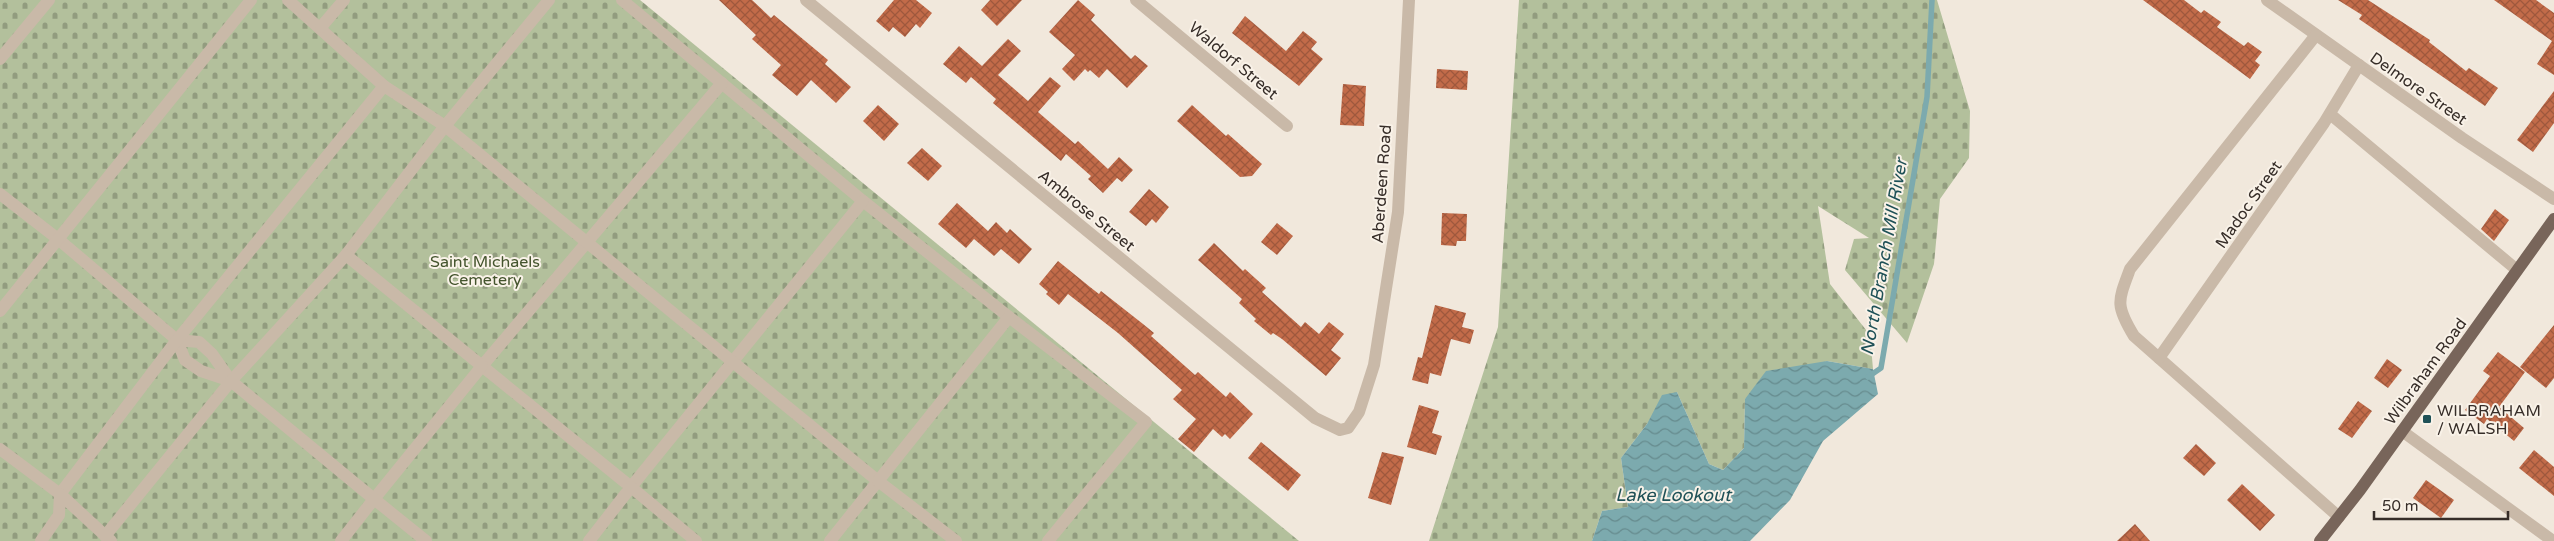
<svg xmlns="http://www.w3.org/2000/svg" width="2554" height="541" font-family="'Varela Round',sans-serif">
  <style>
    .cemetery { fill: url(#cemetery-stones) }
    .water { fill: url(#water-waves) }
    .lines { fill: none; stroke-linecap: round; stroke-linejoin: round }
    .stream { stroke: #7caaae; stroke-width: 5.5 }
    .building { fill: url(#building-cross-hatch) }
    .minor { stroke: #c9b9a8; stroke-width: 12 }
    .major { stroke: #78655a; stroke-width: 12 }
    .poi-dot { fill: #1f5157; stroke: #f9f2e8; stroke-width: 2 }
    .labels { text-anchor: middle; stroke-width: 4; stroke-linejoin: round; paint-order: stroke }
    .street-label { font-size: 16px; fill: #362d28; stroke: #f9f2e8 }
    .park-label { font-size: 16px; fill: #44542d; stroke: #f9f2e8 }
    .poi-label { font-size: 16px; fill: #362d28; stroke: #f9f2e8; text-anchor: start }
    .water-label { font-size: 18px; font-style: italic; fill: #1f5157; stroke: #f9f2e8 }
  </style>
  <defs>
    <pattern id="cemetery-stones" width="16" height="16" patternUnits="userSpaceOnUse" patternTransform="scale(1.25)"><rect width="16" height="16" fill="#b3c09c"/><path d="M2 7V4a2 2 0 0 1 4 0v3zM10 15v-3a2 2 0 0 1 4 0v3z" fill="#929c7f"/></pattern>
    <pattern id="water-waves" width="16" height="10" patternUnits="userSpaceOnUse" patternTransform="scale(1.25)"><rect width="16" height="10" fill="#7caaae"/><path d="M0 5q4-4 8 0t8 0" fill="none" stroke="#668b8e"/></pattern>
    <pattern id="building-cross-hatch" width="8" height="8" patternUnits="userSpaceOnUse" patternTransform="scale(1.25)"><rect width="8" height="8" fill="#c26b49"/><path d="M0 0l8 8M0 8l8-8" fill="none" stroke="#9e583d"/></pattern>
  </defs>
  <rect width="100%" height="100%" fill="#f1e8dc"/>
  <g class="cemetery">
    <path d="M 0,0 L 640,0 L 1299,541 L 0,541 Z"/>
    <path d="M 1519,0 L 1937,0 L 1970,111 L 1969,158 L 1940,199 L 1934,264 L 1907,343 L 1845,270 L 1854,239 L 1869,238 L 1818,206 L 1830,284 L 1870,335 L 1873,369 L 1827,361 L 1745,399 L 1744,448 L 1723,470 L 1709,464 L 1677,392 L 1647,424 L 1621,458 L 1628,507 L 1602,511 L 1592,541 L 1429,541 L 1498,327 Z"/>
  </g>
  <path class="water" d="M 1827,361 L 1873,369 L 1878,394 L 1823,441 L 1790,500 L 1750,541 L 1592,541 L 1602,511 L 1628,507 L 1621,458 L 1647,424 L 1662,395 L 1677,392 L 1709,464 L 1723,470 L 1744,448 L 1745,399 L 1766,371 Z"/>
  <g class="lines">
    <path class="stream" d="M 1868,377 L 1881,368 L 1927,97 L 1932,0"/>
  </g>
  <g class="building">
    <path d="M 719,0 L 752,0 L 771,18 L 774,15 L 828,60 L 825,64 L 851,87 L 836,103 L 811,80 L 797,96 L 772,75 L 781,65 L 752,39 L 756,35 Z"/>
    <path d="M 894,0 L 916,0 L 932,13 L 920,28 L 916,24 L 905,37 L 893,27 L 889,32 L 876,21 Z"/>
    <path d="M 990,0 L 1022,0 L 997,26 L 981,10 Z"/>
    <path d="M 1078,0 L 1095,15 L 1091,20 L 1131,59 L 1135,55 L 1148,66 L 1127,88 L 1107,69 L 1099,78 L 1090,70 L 1088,72 L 1085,69 L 1074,81 L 1062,69 L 1075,55 L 1049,32 Z"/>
    <path d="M 2143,0 L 2184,0 L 2201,13 L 2204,10 L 2221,22 L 2217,27 L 2244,46 L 2248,42 L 2262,52 L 2255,61 L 2260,65 L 2250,79 Z"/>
    <path d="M 2338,0 L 2368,0 L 2430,40 L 2429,42 L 2466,71 L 2469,68 L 2498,88 L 2485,106 L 2359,19 L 2362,15 Z"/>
    <path d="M 2494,0 L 2536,0 L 2554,13 L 2554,75 L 2537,64 L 2552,41 Z"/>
    <path d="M 1245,16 L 1286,51 L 1303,31 L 1317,42 L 1311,49 L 1323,59 L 1299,86 L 1232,33 Z"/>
    <path d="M 1008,39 L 1021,51 L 998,75 L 1028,101 L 1050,77 L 1061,86 L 1038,112 L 1075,144 L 1078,141 L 1108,169 L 1119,157 L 1133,170 L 1122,182 L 1117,178 L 1103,193 L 1088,179 L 1091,176 L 1066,154 L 1061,161 L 993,103 L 996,99 L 971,77 L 966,83 L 943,64 L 959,46 L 982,66 Z"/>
    <path d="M 1437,69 L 1468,71 L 1467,90 L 1436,88 Z"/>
    <path d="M 1343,84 L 1366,86 L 1364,126 L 1340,125 Z"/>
    <path d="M 2554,91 L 2554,123 L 2533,152 L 2517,140 Z"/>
    <path d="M 878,105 L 899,124 L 884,141 L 863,121 Z"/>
    <path d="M 1192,105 L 1226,136 L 1228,134 L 1262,164 L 1252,176 L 1240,177 L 1177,121 Z"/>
    <path d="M 922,148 L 942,166 L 928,181 L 907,163 Z"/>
    <path d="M 1149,189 L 1169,207 L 1156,223 L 1152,219 L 1146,226 L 1129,212 Z"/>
    <path d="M 957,203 L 988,231 L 996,222 L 1007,233 L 1010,229 L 1032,249 L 1019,264 L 1001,249 L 994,256 L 974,239 L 966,248 L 938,224 Z"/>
    <path d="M 2495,209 L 2509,220 L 2494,241 L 2481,229 Z"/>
    <path d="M 1442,213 L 1467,214 L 1466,241 L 1457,241 L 1456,246 L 1441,245 Z"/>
    <path d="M 1277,223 L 1293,236 L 1277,255 L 1261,242 Z"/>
    <path d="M 1214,243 L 1243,271 L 1245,269 L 1266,288 L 1262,292 L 1301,327 L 1305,322 L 1319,334 L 1329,322 L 1344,334 L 1331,350 L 1341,358 L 1326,376 L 1282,339 L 1273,333 L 1271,335 L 1254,321 L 1256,319 L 1239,303 L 1242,299 L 1198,260 Z"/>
    <path d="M 1058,261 L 1090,287 L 1099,294 L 1101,291 L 1143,324 L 1154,333 L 1151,336 L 1195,375 L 1198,372 L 1226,397 L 1230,392 L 1253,414 L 1230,439 L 1225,434 L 1222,437 L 1213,429 L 1194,452 L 1178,439 L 1196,419 L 1173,399 L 1182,390 L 1118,333 L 1068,294 L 1059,305 L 1046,294 L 1048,292 L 1039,284 Z"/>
    <path d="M 1435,305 L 1466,313 L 1462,327 L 1474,330 L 1470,344 L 1451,339 L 1441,376 L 1430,373 L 1428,384 L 1412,380 L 1418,357 L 1422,358 Z"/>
    <path d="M 2554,325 L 2554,378 L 2546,388 L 2520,367 Z"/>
    <path d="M 2498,352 L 2525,372 L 2499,407 L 2524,428 L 2514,441 L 2487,419 L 2484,424 L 2465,410 L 2490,376 L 2483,371 Z"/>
    <path d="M 2387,359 L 2402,370 L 2388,388 L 2374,378 Z"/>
    <path d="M 2358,401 L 2372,411 L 2352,438 L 2338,429 Z"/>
    <path d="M 1419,405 L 1439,411 L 1432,433 L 1442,436 L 1436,455 L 1407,447 Z"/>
    <path d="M 1261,442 L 1301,475 L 1288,491 L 1248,458 Z"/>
    <path d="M 2196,444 L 2216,463 L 2204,476 L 2183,458 Z"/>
    <path d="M 2534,450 L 2554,467 L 2554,496 L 2519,468 Z"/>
    <path d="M 1382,452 L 1404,457 L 1391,505 L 1368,498 Z"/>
    <path d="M 2426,480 L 2454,500 L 2441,518 L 2413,498 Z"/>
    <path d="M 2242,484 L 2275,515 L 2260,531 L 2227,500 Z"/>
    <path d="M 2135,524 L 2150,541 L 2117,541 Z"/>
  </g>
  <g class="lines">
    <g class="minor">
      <path d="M 288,0 L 384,86"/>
      <path d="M 622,0 L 863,201 L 1009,317"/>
      <path d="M 806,0 L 1315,418 L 1340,430 L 1348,428 L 1359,412 L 1374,365 L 1398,212 L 1409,0"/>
      <path d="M 1136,0 L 1287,126"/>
      <path d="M 2267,0 L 2462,138 L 2554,199"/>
      <path d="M 321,27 L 344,0"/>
      <path d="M 2316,35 L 2130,269 C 2118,301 2115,305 2134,336 L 2339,517"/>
      <path d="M 0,59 L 49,0"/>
      <path d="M 722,83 L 482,366 L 631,487 L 863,201"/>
      <path d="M 2330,114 L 2517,270"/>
      <path d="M 0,194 L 58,239 L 177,340 L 185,360 L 201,371 L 231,381 L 212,354 L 199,342 L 177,340"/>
      <path d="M 346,255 L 445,126 L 549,0"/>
      <path d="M 0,311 L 251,0"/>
      <path d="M 2159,358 L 2324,123 L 2359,65"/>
      <path d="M 2402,431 L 2553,541"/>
      <path d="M 0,449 L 60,494 L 177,340 L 384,86 L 445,126 L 878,481 L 830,541"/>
      <path d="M 105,536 L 231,381 L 374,499 L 482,366 L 346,255 L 231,381"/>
      <path d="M 41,541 L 59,515 L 60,494 L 111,541"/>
      <path d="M 341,541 L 374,499 L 426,541"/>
      <path d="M 589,541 L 631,487 L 696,541"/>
      <path d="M 956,541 L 878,481 L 1009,317 L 1146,422 L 1048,541"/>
    </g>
    <path class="major" d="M 2320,541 L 2360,490 L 2554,219"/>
  </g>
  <rect class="poi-dot" x="2422" y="414" width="10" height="10" rx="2.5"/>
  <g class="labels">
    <g class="street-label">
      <text transform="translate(1234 60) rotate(40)" y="6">Waldorf Street</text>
      <text transform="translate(2419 88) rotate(35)" y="6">Delmore Street</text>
      <text transform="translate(1381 184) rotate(-86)" y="6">Aberdeen Road</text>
      <text transform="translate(2248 204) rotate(-55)" y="6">Madoc Street</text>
      <text transform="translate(1087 210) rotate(39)" y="6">Ambrose Street</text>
      <text transform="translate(2425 371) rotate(-54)" y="6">Wilbraham Road</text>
    </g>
    <g class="park-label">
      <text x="485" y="267">Saint Michaels<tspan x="485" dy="18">Cemetery</tspan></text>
    </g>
    <g class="poi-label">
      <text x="2437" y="416">WILBRAHAM<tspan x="2437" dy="18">/ WALSH</tspan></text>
    </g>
    <g class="water-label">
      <text transform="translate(1884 257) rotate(-80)" y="6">North Branch Mill River</text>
      <text x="1673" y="501">Lake Lookout</text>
    </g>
  </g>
  <path d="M2374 511v8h134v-8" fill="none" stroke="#362d28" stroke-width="2.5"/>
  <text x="2382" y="511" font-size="15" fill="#362d28" stroke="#f9f2e8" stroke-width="4" paint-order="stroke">50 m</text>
</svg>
